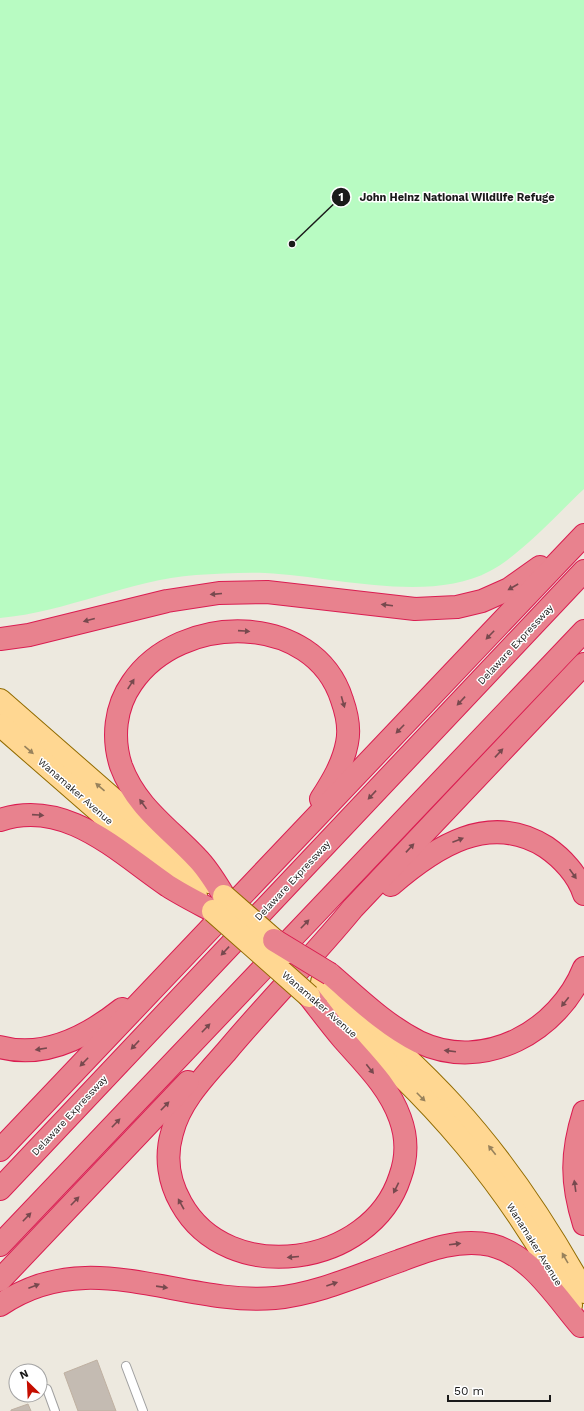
<svg xmlns="http://www.w3.org/2000/svg" width="584" height="1411" font-family="'Work Sans',sans-serif">
  <style>
    .park { fill: #b8fbc2 }
    .building { fill: #c4bbb2; stroke: #bfb0a1 }
    .lines { fill: none; stroke-linecap: round; stroke-linejoin: round }
    .service-casing { stroke: #a1a1a1; stroke-width: 10 }
    .primary-casing { stroke: #916b00; stroke-width: 24 }
    .motorway-casing { stroke: #da1d51; stroke-width: 24 }
    .service { stroke: #fff; stroke-width: 8 }
    .primary { stroke: #ffd792; stroke-width: 22 }
    .motorway { stroke: #e8828e; stroke-width: 22 }
    .primary-bridge-casing { stroke: #916b00; stroke-width: 24; stroke-linecap: butt }
    .motorway-bridge-casing { stroke: #da1d51; stroke-width: 24; stroke-linecap: butt }
    .primary-bridge { stroke: #ffd792; stroke-width: 22 }
    .motorway-bridge { stroke: #e8828e; stroke-width: 22 }
    .oneway { fill: #77494e }
    .oneway2 { fill: #98825c }
    .labels { text-anchor: middle; stroke-width: 3; stroke-linejoin: round; paint-order: stroke }
    .street-label { font-size: 10px; fill: #1a1a1a; stroke: #fff }
    .leader { fill: none; stroke: #1a1a1a; stroke-width: 1.5 }
    .callout-dot { fill: #1a1a1a; stroke: #fff; stroke-width: 1.5 }
    .mark-label { font-size: 12px; text-anchor: middle; font-weight: bold; fill: #fff }
    .callout-label { font-size: 11px; text-anchor: middle; font-weight: bold; fill: #1a1a1a; stroke: #fff; stroke-width: 3; stroke-linejoin: round; paint-order: stroke }
  </style>
  <rect width="100%" height="100%" fill="#ede9df"/>
  <path class="park" d="M 0,0 L 584,0 L 584,489 C 557,514 522,554 490,571 C 429,604 332,576 265,573 C 242,572 218,574 196,575 C 129,580 67,612 0,618 Z"/>
  <g class="building">
    <path d="M 97,1360 L 116,1411 L 78,1411 L 64,1373 Z"/>
    <path d="M 28,1404 L 31,1411 L 11,1411 L 11,1410 Z"/>
  </g>
  <g class="lines">
    <defs>
      <g id="service">
        <path d="M 126,1366 L 143,1411"/>
        <path d="M 47,1389 L 55,1411"/>
      </g>
      <g id="primary">
        <path d="M 0,700 L 208,882"/>
        <path d="M 0,725 L 196,896"/>
        <path d="M 322,982 C 367,1022 413,1061 454,1106 C 505,1162 547,1225 584,1292"/>
        <path d="M 328,1012 C 428,1090 514,1192 571,1305"/>
      </g>
      <g id="motorway">
        <path d="M 0,639 L 29,635 L 167,601 L 219,593 L 267,592 L 415,609 L 457,607 L 482,601 L 509,589 L 540,567"/>
        <path d="M 0,820 C 66,798 118,852 168,886 C 182,895 198,903 213,911"/>
        <path d="M 391,885 C 435,847 489,811 546,847 C 562,858 578,875 584,894"/>
        <path d="M 224,896 C 216,883 208,869 197,858 C 169,828 136,807 121,766 C 112,738 115,707 132,683 C 180,612 314,611 342,700 C 347,714 350,729 347,743 C 343,764 332,782 321,799"/>
        <path d="M 330,974 C 358,998 385,1025 419,1042 C 484,1073 559,1031 584,968"/>
        <path d="M 309,996 C 320,1010 331,1025 343,1039 C 365,1064 389,1087 400,1118 C 407,1137 407,1158 400,1177 C 371,1267 228,1288 181,1203 C 169,1182 165,1157 172,1133 C 180,1101 205,1076 226,1052 C 267,1003 312,958 353,908 L 584,664"/>
        <path d="M 0,1047 C 44,1059 88,1036 122,1009"/>
        <path d="M 584,1112 C 571,1153 571,1183 584,1224"/>
        <path d="M 0,1150 L 584,535"/>
        <path d="M 0,1189 L 584,571"/>
        <path d="M 0,1245 L 584,631"/>
        <path d="M 0,1280 L 188,1082"/>
        <path d="M 0,1305 C 89,1244 180,1306 275,1298 C 317,1294 359,1275 399,1261 C 428,1250 459,1238 491,1245 C 531,1255 556,1297 581,1326"/>
      </g>
    </defs>
    <use href="#service" class="service-casing"/>
    <use href="#primary" class="primary-casing"/>
    <use href="#motorway" class="motorway-casing"/>
    <use href="#service" class="service"/>
    <use href="#primary" class="primary"/>
    <use href="#motorway" class="motorway"/>
    <defs>
      <g id="primary-bridge">
        <path d="M 224,896 L 288,952"/>
        <path d="M 213,911 L 309,996"/>
      </g>
      <path id="motorway-bridge" d="M 274,940 L 330,974"/>
    </defs>
    <use href="#primary-bridge" class="primary-bridge-casing"/>
    <use href="#motorway-bridge" class="motorway-bridge-casing"/>
    <use href="#primary-bridge" class="primary-bridge"/>
    <use href="#motorway-bridge" class="motorway-bridge"/>
  </g>
  <defs><path id="oneway-solid" d="M-6-.8H1V-3.2L6.5 0L1 3.2V.8H-6Z"/></defs>
  <g class="oneway">
    <use href="#oneway-solid" transform="translate(513 587) rotate(150)"/>
    <use href="#oneway-solid" transform="translate(216 594) rotate(175)"/>
    <use href="#oneway-solid" transform="translate(387 605) rotate(-173)"/>
    <use href="#oneway-solid" transform="translate(89 620) rotate(165)"/>
    <use href="#oneway-solid" transform="translate(244 631) rotate(4)"/>
    <use href="#oneway-solid" transform="translate(490 635) rotate(134)"/>
    <use href="#oneway-solid" transform="translate(131 684) rotate(-57)"/>
    <use href="#oneway-solid" transform="translate(461 701) rotate(133)"/>
    <use href="#oneway-solid" transform="translate(343 702) rotate(74)"/>
    <use href="#oneway-solid" transform="translate(400 729) rotate(134)"/>
    <use href="#oneway-solid" transform="translate(499 753) rotate(-47)"/>
    <use href="#oneway-solid" transform="translate(372 795) rotate(133)"/>
    <use href="#oneway-solid" transform="translate(143 804) rotate(-126)"/>
    <use href="#oneway-solid" transform="translate(38 815) rotate(4)"/>
    <use href="#oneway-solid" transform="translate(458 840) rotate(-21)"/>
    <use href="#oneway-solid" transform="translate(410 848) rotate(-47)"/>
    <use href="#oneway-solid" transform="translate(573 874) rotate(55)"/>
    <use href="#oneway-solid" transform="translate(305 924) rotate(-46)"/>
    <use href="#oneway-solid" transform="translate(225 951) rotate(133)"/>
    <use href="#oneway-solid" transform="translate(565 1002) rotate(128)"/>
    <use href="#oneway-solid" transform="translate(206 1028) rotate(-46)"/>
    <use href="#oneway-solid" transform="translate(135 1045) rotate(133)"/>
    <use href="#oneway-solid" transform="translate(41 1049) rotate(171)"/>
    <use href="#oneway-solid" transform="translate(450 1051) rotate(-173)"/>
    <use href="#oneway-solid" transform="translate(84 1062) rotate(134)"/>
    <use href="#oneway-solid" transform="translate(370 1069) rotate(52)"/>
    <use href="#oneway-solid" transform="translate(165 1106) rotate(-46)"/>
    <use href="#oneway-solid" transform="translate(116 1123) rotate(-46)"/>
    <use href="#oneway-solid" transform="translate(575 1186) rotate(-98)"/>
    <use href="#oneway-solid" transform="translate(396 1188) rotate(116)"/>
    <use href="#oneway-solid" transform="translate(75 1201) rotate(-46)"/>
    <use href="#oneway-solid" transform="translate(181 1204) rotate(-119)"/>
    <use href="#oneway-solid" transform="translate(27 1217) rotate(-46)"/>
    <use href="#oneway-solid" transform="translate(455 1244) rotate(-7)"/>
    <use href="#oneway-solid" transform="translate(293 1257) rotate(175)"/>
    <use href="#oneway-solid" transform="translate(332 1284) rotate(-19)"/>
    <use href="#oneway-solid" transform="translate(34 1286) rotate(-21)"/>
    <use href="#oneway-solid" transform="translate(162 1287) rotate(8)"/>
  </g>
  <g class="oneway2">
    <use href="#oneway-solid" transform="translate(29 750) rotate(41)"/>
    <use href="#oneway-solid" transform="translate(100 787) rotate(-139)"/>
    <use href="#oneway-solid" transform="translate(421 1097) rotate(45)"/>
    <use href="#oneway-solid" transform="translate(492 1150) rotate(-128)"/>
    <use href="#oneway-solid" transform="translate(565 1258) rotate(-120)"/>
  </g>
  <g class="labels">
    <g class="street-label">
      <text transform="translate(515 644) rotate(-47)" y="4">Delaware Expressway</text>
      <text transform="translate(76 791) rotate(41)" y="4">Wanamaker Avenue</text>
      <text transform="translate(292 880) rotate(-47)" y="4">Delaware Expressway</text>
      <text transform="translate(320 1004) rotate(41)" y="4">Wanamaker Avenue</text>
      <text transform="translate(69 1115) rotate(-47)" y="4">Delaware Expressway</text>
      <text transform="translate(535 1244) rotate(58)" y="4">Wanamaker Avenue</text>
    </g>
  </g>
  <path class="leader" d="M292 244L341 197"/>
  <g class="callout-dot">
    <circle cx="292" cy="244" r="4"/>
    <circle cx="341" cy="197" r="10"/>
  </g>
  <g class="mark-label">
    <text x="341" y="201">1</text>
  </g>
  <g class="callout-label">
    <text x="457" y="201">John Heinz National Wildlife Refuge</text>
  </g>
  <g transform="translate(28 1383) rotate(336)"><circle r="19" fill="#ffffff" stroke="#a3a3a3"/>
  <path d="M0-3L7 15L0 10L-7 15Z" fill="#c50d00"/>
  <text y="-6" font-size="11" font-weight="bold" text-anchor="middle" fill="#1a1a1a">N</text>
  </g>
  <path d="M448 1395v6h102v-6" fill="none" stroke="#1a1a1a" stroke-width="2"/>
  <text x="454" y="1395" font-size="12" fill="#1a1a1a" stroke="#ffffff" stroke-width="3" paint-order="stroke">50 m</text>
</svg>
